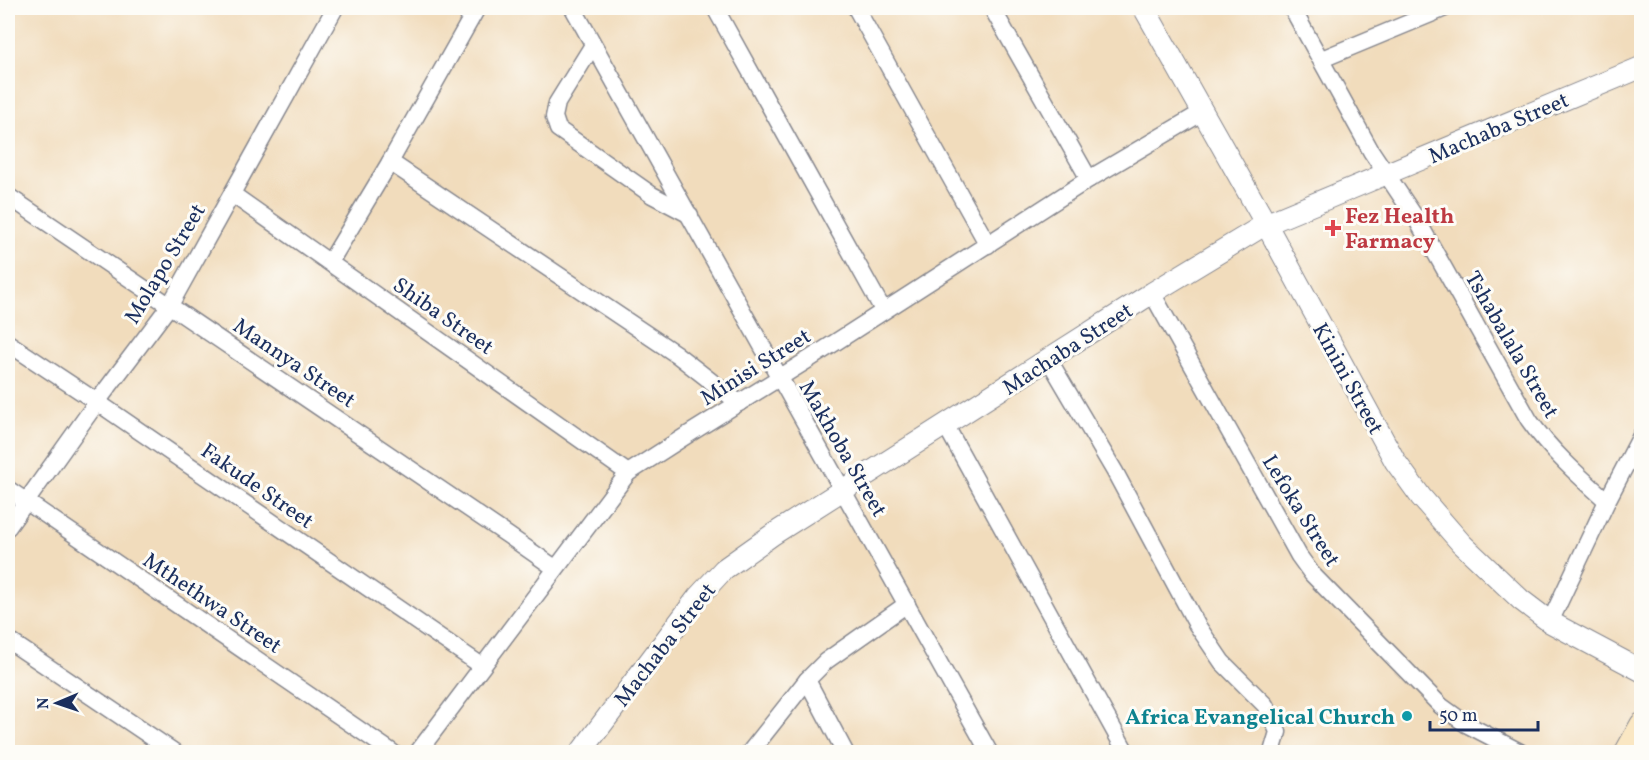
<svg xmlns="http://www.w3.org/2000/svg" width="1649" height="760" font-family="Vollkorn,serif">
  <style>
    .lines { fill: none; stroke-linecap: round; stroke-linejoin: round }
    .minor-casing { stroke: #86868d; stroke-width: 19 }
    .tertiary-casing { stroke: #86868d; stroke-width: 23 }
    .secondary-casing { stroke: #86868d; stroke-width: 26 }
    .minor { stroke: #fff; stroke-width: 16 }
    .tertiary { stroke: #fff; stroke-width: 21 }
    .secondary { stroke: #fae7c3; stroke-width: 24 }
    .health-dot { fill: #e0444e; stroke: #fdfcf7; stroke-width: 2 }
    .culture-dot { fill: #0f9aa8; stroke: #fdfcf7; stroke-width: 2 }
    .labels { text-anchor: middle; stroke-width: 6; stroke-linejoin: round; paint-order: stroke }
    .street-label { font-size: 22px; fill: #1b2f5e; stroke: #fdfcf7 }
    .health-label { font-size: 22px; font-weight: bold; fill: #be3a42; stroke: #fdfcf7; text-anchor: start }
    .culture-label { font-size: 22px; font-weight: bold; fill: #0d838f; stroke: #fdfcf7; text-anchor: end }
  </style>
  <rect width="100%" height="100%" fill="#fdfcf7"/>
  <filter id="ink" filterUnits="userSpaceOnUse"><feTurbulence type="fractalNoise" baseFrequency=".0167" numOctaves="2"/><feDisplacementMap in="SourceGraphic" scale="12" xChannelSelector="R" yChannelSelector="G"/><feConvolveMatrix kernelMatrix="1 2 1 2 8 2 1 2 1" color-interpolation-filters="sRGB"/></filter>
  <filter id="wash" filterUnits="userSpaceOnUse"><feTurbulence type="fractalNoise" baseFrequency=".008" numOctaves="4" result="noise"/><feDisplacementMap in="SourceGraphic" scale="24" xChannelSelector="R" yChannelSelector="G"/><feGaussianBlur stdDeviation="1.35" result="paint"/><feColorMatrix in="noise" values="0 0 0 0 0 0 0 0 0 0 0 0 0 0 0 0 0 1.4 0 .05"/><feComposite in="paint" operator="in"/></filter>
  <g filter="url(#wash)">
    <rect width="100%" height="100%" fill="#f1dcbc"/>
  </g>
  <g filter="url(#ink)">
    <g class="lines">
      <defs>
        <g id="minor">
          <path d="M 573,8 L 989,752"/>
          <path d="M 715,8 L 883,310"/>
          <path d="M 856,8 L 988,245"/>
          <path d="M 992,8 L 1089,179"/>
          <path d="M 1292,8 L 1371,151 L 1417,220 L 1529,420 C 1550,450 1579,476 1607,501"/>
          <path d="M 593,45 L 557,103 L 554,117 L 558,129 L 652,195 L 690,215"/>
          <path d="M 1322,59 L 1445,8"/>
          <path d="M 390,162 L 676,354 L 739,403"/>
          <path d="M 232,194 L 628,473"/>
          <path d="M 8,196 L 509,536 L 555,568"/>
          <path d="M 330,262 L 390,162 L 477,8"/>
          <path d="M 1152,293 L 1299,556 L 1312,574 L 1441,706 L 1466,724 L 1520,752"/>
          <path d="M 8,343 L 97,402 L 482,666"/>
          <path d="M 1049,360 L 1115,472 L 1197,625 L 1222,662 L 1265,705 L 1273,720 L 1278,732 L 1272,752"/>
          <path d="M 946,426 L 1126,752"/>
          <path d="M 8,489 L 392,752"/>
          <path d="M 8,527 L 97,402 L 170,305 L 335,8"/>
          <path d="M 1550,622 L 1607,501 L 1642,434"/>
          <path d="M 8,640 L 174,752"/>
          <path d="M 807,680 L 845,752"/>
          <path d="M 418,752 L 628,473 L 684,437 L 811,358 L 1089,179 L 1201,113"/>
          <path d="M 750,752 L 807,680 L 826,661 L 907,604"/>
        </g>
        <g id="tertiary">
          <path d="M 1144,8 L 1266,224 L 1395,461 L 1421,497 L 1461,543 L 1521,600 L 1550,622 L 1642,671"/>
          <path d="M 581,752 L 698,597 L 724,569 L 772,535 L 1152,293 L 1266,224 L 1642,67"/>
        </g>
        <path id="secondary" d="M 1627,752 L 1642,725"/>
      </defs>
      <use href="#minor" class="minor-casing"/>
      <use href="#tertiary" class="tertiary-casing"/>
      <use href="#secondary" class="secondary-casing"/>
      <use href="#minor" class="minor"/>
      <use href="#tertiary" class="tertiary"/>
      <use href="#secondary" class="secondary"/>
    </g>
  </g>
  <path class="health-dot" d="M1330 219h6v6h6v6h-6v6h-6v-6h-6v-6h6z"/>
  <circle class="culture-dot" cx="1407" cy="716" r="6"/>
  <g class="labels">
    <g class="street-label">
      <text transform="translate(1498 127) rotate(-23)" y="8">Machaba Street</text>
      <text transform="translate(164 263) rotate(-59)" y="8">Molapo Street</text>
      <text transform="translate(444 315) rotate(35)" y="8">Shiba Street</text>
      <text transform="translate(1513 344) rotate(60)" y="8">Tshabalala Street</text>
      <text transform="translate(1067 348) rotate(-33)" y="8">Machaba Street</text>
      <text transform="translate(295 362) rotate(34)" y="8">Mannya Street</text>
      <text transform="translate(755 366) rotate(-32)" y="8">Minisi Street</text>
      <text transform="translate(1349 378) rotate(61)" y="8">Kinini Street</text>
      <text transform="translate(844 448) rotate(60)" y="8">Makhoba Street</text>
      <text transform="translate(258 485) rotate(35)" y="8">Fakude Street</text>
      <text transform="translate(1302 510) rotate(58)" y="8">Lefoka Street</text>
      <text transform="translate(213 602) rotate(34)" y="8">Mthethwa Street</text>
      <text transform="translate(664 644) rotate(-52)" y="8">Machaba Street</text>
    </g>
    <g class="health-label">
      <text x="1345" y="223">Fez Health<tspan x="1345" dy="25">Farmacy</tspan></text>
    </g>
    <g class="culture-label">
      <text x="1395" y="724">Africa Evangelical Church</text>
    </g>
  </g>
  <rect width="1649" height="760" fill="none" stroke="#fdfcf7" stroke-width="30"/>
  <g transform="translate(57 703) rotate(268)" stroke="#fdfcf7" stroke-width="4.5" paint-order="stroke">
  <path d="M0-4.5L10 22L0 15L-10 22Z" fill="#1b2f5e"/>
  <text y="-9" font-size="16" font-weight="bold" text-anchor="middle" fill="#1b2f5e">N</text>
  </g>
  <path d="M1430 721v9h108v-9" fill="none" stroke="#1b2f5e" stroke-width="3"/>
  <text x="1439" y="721" font-size="18" fill="#1b2f5e" stroke="#fdfcf7" stroke-width="4.5" paint-order="stroke">50 m</text>
</svg>
